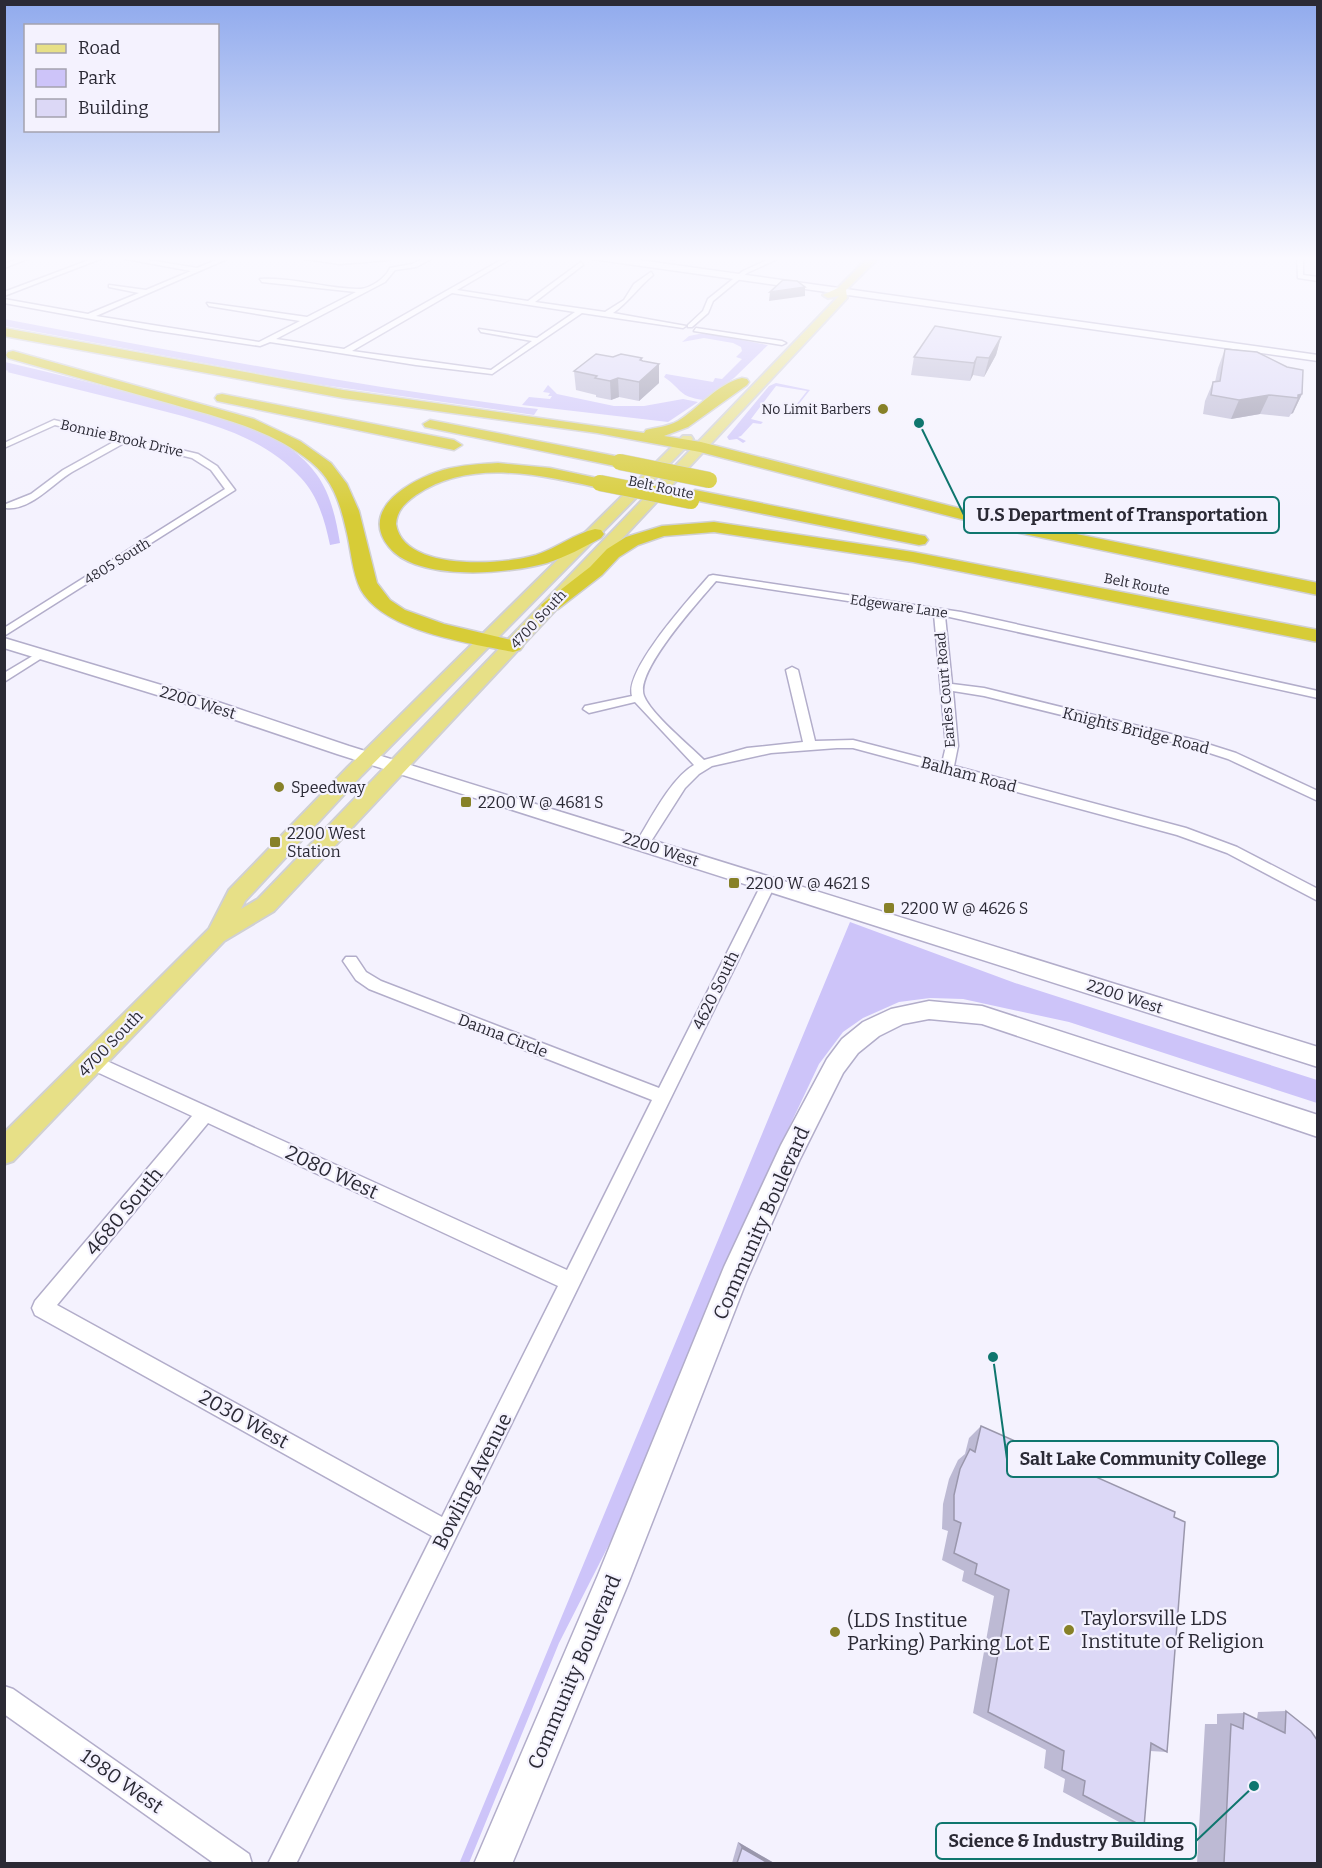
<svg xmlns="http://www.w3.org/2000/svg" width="1322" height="1868" font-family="Bitter,serif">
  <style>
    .green { fill: #cdc4f9 }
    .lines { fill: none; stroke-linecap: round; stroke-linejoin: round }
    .street-casing { stroke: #b2adca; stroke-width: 3 }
    .secondary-casing { stroke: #b2adca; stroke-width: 3 }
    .primary-casing { stroke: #d0d0d3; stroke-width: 4 }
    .highway-casing { stroke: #d0d0d3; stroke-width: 3 }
    .street { fill: #fff; fill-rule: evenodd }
    .secondary { fill: #fff; fill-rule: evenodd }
    .primary { fill: #e7e087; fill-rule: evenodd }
    .highway { fill: #d7cc37; fill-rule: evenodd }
    .highway-bridge-casing { stroke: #d0d0d3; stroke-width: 17; stroke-linecap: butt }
    .highway-bridge { stroke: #d7cc37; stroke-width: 16 }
    .wall { fill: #bdbad4 }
    .shaded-wall { fill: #9a97ac }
    .building { fill: #dcd8f6; stroke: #9a97ac; stroke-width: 1.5 }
    .poi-dot { fill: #878128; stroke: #f4f2fe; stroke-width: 2 }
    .labels { text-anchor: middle; stroke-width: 4.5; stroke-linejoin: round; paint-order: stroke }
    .far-poi-label { font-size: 14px; fill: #2b2a35; stroke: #f4f2fe; text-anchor: end }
    .far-street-label { font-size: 14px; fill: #2b2a35; stroke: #f4f2fe }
    .street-label { font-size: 16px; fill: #2b2a35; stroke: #f4f2fe }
    .poi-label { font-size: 16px; fill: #2b2a35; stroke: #f4f2fe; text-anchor: start }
    .near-street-label { font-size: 20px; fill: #2b2a35; stroke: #f4f2fe }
    .near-poi-label { font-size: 20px; fill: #2b2a35; stroke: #f4f2fe; text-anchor: start }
    .leader { fill: none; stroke: #0f766e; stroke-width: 2 }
    .callout-dot { fill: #0f766e; stroke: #f4f2fe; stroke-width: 2 }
    .callout { fill: #f4f2fe; stroke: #0f766e; stroke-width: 2 }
    .callout-label { font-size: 18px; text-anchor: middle; font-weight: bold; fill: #2b2a35 }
  </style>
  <rect width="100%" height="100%" fill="#f4f2fe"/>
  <g class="green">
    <path d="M 4,319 C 182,353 359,387 538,409 L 534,415 L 316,384 L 5,326 Z"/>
    <path d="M 704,333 L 768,345 L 734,378 L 703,400 C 678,396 684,391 664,377 L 666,374 L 713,382 L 715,378 L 722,379 L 742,359 L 736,357 L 742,351 L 741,347 L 733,343 L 704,338 L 682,342 L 689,336 Z"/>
    <path d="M 5,362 C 49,372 93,383 137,395 C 194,410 281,423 317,475 C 331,495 336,519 340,543 L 330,545 C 325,521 318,496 301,478 C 258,431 196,420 136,404 C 93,393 50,383 7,372 L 9,371 L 5,370 Z"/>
    <path d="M 776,383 L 810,390 L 794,410 L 789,409 L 796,405 L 807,391 L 776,386 L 751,419 L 763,422 L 761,424 L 753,423 L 741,436 L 738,437 L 746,441 L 743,443 L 737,439 L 729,440 L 727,437 L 769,386 Z"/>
    <path d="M 548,385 L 557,394 L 614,406 L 644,406 L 683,399 L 698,402 L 668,422 L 522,405 L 529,397 L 550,399 L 552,396 L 548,396 L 550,393 L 543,392 Z"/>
    <path d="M 850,922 L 1015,983 L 1317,1080 L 1317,1103 L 1069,1022 L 963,999 L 930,998 L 899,1002 L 863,1018 L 843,1032 L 819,1064 L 723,1267 L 624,1515 L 559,1643 L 469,1863 L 459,1864 Z"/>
  </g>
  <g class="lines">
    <defs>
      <g id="street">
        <path d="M 26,256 L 35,256 L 4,268 L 4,264 Z"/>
        <path d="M 100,256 L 108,256 L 4,296 L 4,292 Z"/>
        <path d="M 110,256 L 124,256 L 197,268 L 226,256 L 234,256 L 96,316 L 259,342 L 300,321 L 209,306 L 207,303 L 307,317 L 356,292 L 262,282 L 260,279 C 293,277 327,289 360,289 C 371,288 386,278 390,268 L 412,264 L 429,256 L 437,256 L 416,267 L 395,270 L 385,282 L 276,339 L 344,349 L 508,256 L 515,256 L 457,290 L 528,301 L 581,262 L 583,265 L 535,302 L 605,312 L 624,300 L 634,284 L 651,272 L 653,275 C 638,287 629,302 613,313 L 686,326 L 683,328 L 582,313 L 492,374 L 416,365 L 270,342 L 260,346 L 151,330 L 4,303 L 4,299 L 88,314 L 139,293 L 109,287 L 109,285 L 146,290 L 191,271 ZM 452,293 L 575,312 L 537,338 L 479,329 L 481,332 L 532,341 L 491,370 L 352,351 Z"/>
        <path d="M 307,256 L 340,260 L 386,258 L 389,260 L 340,264 L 305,259 Z"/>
        <path d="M 672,256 L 679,256 L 673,260 L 670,258 Z"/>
        <path d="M 776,256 L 784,256 L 747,273 L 713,301 L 708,313 L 692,327 L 688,327 L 688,325 L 703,311 L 708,299 L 743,271 Z"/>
        <path d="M 1297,256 L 1303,256 L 1303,275 L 1318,277 L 1318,281 L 1298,278 Z"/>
        <path d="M 696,328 L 782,341 L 786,343 L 782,345 L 694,331 Z"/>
        <path d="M 54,420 L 198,454 L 217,466 L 235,490 L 4,636 L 4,628 L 225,489 L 211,470 L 192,458 L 126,442 C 108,452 90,462 72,472 C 52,484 30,511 6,508 L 6,504 L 31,494 L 63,470 L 117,440 L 55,425 L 4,448 L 4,443 Z"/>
        <path d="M 713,575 L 961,612 L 1318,691 L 1318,698 L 945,616 L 952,684 L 984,688 L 1195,740 L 1236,753 L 1318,791 L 1318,801 L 1228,759 L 1188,746 L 984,696 L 953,691 L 958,746 L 954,766 L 1186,828 L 1237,847 L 1318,889 L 1318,901 L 1227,853 L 1177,835 L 853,748 L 837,748 L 771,753 L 712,766 L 699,774 L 685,788 L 648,846 L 638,846 L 636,843 C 650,820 671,778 694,765 L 635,702 L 589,713 L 583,709 L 585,706 L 632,696 C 624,670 691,597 709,576 ZM 716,581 L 934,614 L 946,746 L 942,763 L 853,740 L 815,741 L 798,670 L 792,667 L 786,670 L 803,742 L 747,748 L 704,760 C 689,745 651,714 644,696 C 634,672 699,601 716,581 Z"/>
        <path d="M 41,651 L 47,654 L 45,656 L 4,682 L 4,673 Z"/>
        <path d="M 769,878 L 776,883 L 296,1864 L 268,1864 L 432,1536 L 35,1315 L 32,1308 L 35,1301 L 192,1116 L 86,1067 L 84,1062 L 86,1057 L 92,1055 L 98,1057 L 567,1270 L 652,1100 L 369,989 L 356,980 L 343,961 L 346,957 L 356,957 L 366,972 L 381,981 L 659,1088 L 762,883 ZM 208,1123 L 558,1286 L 442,1517 L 57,1305 Z"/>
        <path d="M 4,1686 L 13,1689 L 249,1854 L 252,1864 L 215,1864 L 4,1714 Z"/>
      </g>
      <g id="secondary">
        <path d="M 588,256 L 610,256 L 1318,355 L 1318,361 L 592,259 Z"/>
        <path d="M 4,638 L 218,702 L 349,746 L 1318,1047 L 1318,1067 L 337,754 L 206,710 L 4,648 Z"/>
        <path d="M 929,1001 L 982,1006 L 1318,1115 L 1318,1137 L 982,1024 L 929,1019 L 903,1024 L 879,1036 L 858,1053 L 843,1073 L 800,1159 L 746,1282 L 628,1584 L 512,1864 L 474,1864 L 598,1575 L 724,1267 L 781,1145 L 827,1059 L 842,1039 L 863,1022 L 891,1009 Z"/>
      </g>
      <path id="primary" d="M 870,256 L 880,256 L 846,290 L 847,298 L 274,911 L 224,941 L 13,1161 L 4,1164 L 4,1133 L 209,929 L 229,890 L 348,767 L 683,436 L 691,436 L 693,439 L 691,442 L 362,775 L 245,901 L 241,909 L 258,899 L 839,296 L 828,298 L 823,295 L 838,288 Z"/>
      <g id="highway">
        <path d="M 4,328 L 343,390 L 644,433 L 646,430 C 657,427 667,427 678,421 C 699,408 717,384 742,378 L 747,379 L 749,382 L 747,385 L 688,427 L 664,436 L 701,442 L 997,518 L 1318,583 L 1318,595 L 996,528 L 700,452 L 597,433 L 343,398 L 4,336 Z"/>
        <path d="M 13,351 L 254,419 L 300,441 L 331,463 L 347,484 L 359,511 L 377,583 L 390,600 L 405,610 L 444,624 L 520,642 L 523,646 L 520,650 L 513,652 C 470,643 385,632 361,590 C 352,573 351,548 346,529 C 340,503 333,480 311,462 C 269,427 212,416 161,401 C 110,387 59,372 8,358 L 6,355 L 8,352 Z"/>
        <path d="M 222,394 L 454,440 L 462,445 L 454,450 L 217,401 L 215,398 L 217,395 Z"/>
        <path d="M 430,420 L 620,457 L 628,462 L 620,467 L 425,427 L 423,424 Z"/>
        <path d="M 498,463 L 550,468 L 606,480 L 608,483 L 600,488 C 539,475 471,458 416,495 C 405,503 397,510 396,524 C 403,572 503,565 536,555 C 557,548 574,534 595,529 L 601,530 L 604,534 L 601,538 C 584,547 566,557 547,563 C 509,574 417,582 389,547 C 358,509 412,479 443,470 C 461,465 480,464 498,463 Z"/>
        <path d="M 695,490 L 919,535 L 925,536 L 928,540 L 925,544 L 919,545 L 689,499 L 687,495 Z"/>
        <path d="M 714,522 L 913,552 L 1318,630 L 1318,642 L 913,562 L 714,532 L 664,536 L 638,545 L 619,557 L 602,575 L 558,609 L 544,609 L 541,605 L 590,567 L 607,549 L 626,537 L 662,526 Z"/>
      </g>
    </defs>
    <use href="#street" class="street-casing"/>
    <use href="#secondary" class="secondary-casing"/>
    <use href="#primary" class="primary-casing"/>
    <use href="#highway" class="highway-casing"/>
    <use href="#street" class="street"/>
    <use href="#secondary" class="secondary"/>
    <use href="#primary" class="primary"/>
    <use href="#highway" class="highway"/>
    <defs>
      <g id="highway-bridge">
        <path d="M 620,462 L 709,480"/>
        <path d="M 600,483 L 691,501"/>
      </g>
    </defs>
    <use href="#highway-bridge" class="highway-bridge-casing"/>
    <use href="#highway-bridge" class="highway-bridge"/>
  </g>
  <g class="wall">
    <path d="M 1001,337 L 996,355 L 984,377 L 973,375 L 970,381 L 911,375 L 914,357 Z"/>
    <path d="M 1225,349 L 1302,394 L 1293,413 L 1291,414 L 1289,417 L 1260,414 L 1231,419 L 1203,414 L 1205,401 L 1213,382 L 1215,382 L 1218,368 Z"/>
    <path d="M 613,357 L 642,358 L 642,361 L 659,383 L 639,401 L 619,397 L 611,400 L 596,397 L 596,395 L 576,390 L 574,371 Z"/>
    <path d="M 981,1426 L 1167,1752 L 1150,1751 L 1144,1827 L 1121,1823 L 1063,1792 L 1065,1779 L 1044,1768 L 1046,1750 L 973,1713 L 994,1596 L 962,1581 L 964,1571 L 942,1560 L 948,1531 L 942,1529 L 943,1504 L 949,1479 L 958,1460 L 965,1454 L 969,1438 Z"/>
    <path d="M 1286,1711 L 1317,1863 L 1197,1863 L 1205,1724 L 1217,1724 L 1217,1714 L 1244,1713 L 1257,1719 L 1258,1712 Z"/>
    <path d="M 738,1842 L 774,1863 L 732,1863 Z"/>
  </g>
  <g class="shaded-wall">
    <path d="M 805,287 L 805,296 L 769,301 L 770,292 Z"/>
    <path d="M 1001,337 L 996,355 L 984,377 L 989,358 Z"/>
    <path d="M 977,357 L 973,375 L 970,381 L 974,363 Z"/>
    <path d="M 659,364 L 659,383 L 639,401 L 639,382 Z"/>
    <path d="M 618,378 L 619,397 L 611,400 L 610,381 Z"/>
    <path d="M 1302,394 L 1293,413 L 1291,414 L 1298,398 L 1298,395 Z"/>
    <path d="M 1269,395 L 1260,414 L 1231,419 L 1239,400 Z"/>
    <path d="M 738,1842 L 774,1863 L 768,1863 L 742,1848 Z"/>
  </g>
  <g class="building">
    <path d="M 783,280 L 797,281 L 805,287 L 770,292 Z"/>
    <path d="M 935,326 L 1001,337 L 989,358 L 977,357 L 974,363 L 914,357 Z"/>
    <path d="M 1225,349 L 1257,352 L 1287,367 L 1303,370 L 1302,394 L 1298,395 L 1298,398 L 1269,395 L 1239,400 L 1211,395 L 1213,382 L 1220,381 Z"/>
    <path d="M 596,354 L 613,357 L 621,354 L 642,358 L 640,360 L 643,361 L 659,364 L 639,382 L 618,378 L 610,381 L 595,378 L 597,376 L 574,371 Z"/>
    <path d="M 981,1426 L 1175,1512 L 1174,1517 L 1185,1522 L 1167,1752 L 1151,1743 L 1144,1827 L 1083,1795 L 1085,1781 L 1062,1770 L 1064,1751 L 988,1712 L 1009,1590 L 975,1574 L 977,1564 L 954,1553 L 961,1523 L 954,1520 L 954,1495 L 960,1469 L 970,1449 L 975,1452 Z"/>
    <path d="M 1286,1711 L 1311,1731 L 1317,1740 L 1317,1863 L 1224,1863 L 1231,1724 L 1243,1729 L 1244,1713 L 1285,1733 Z"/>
    <path d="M 742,1848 L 768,1863 L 737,1863 Z"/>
  </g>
  <linearGradient id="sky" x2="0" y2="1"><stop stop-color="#90aaed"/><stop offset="0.5" stop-color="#faf9ff"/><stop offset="1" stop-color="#faf9ff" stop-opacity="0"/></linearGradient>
  <rect width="1322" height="517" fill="url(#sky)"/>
  <g class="poi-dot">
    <circle cx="883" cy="409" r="6"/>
    <circle cx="279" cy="787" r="6"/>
    <rect x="460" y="796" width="12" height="12" rx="3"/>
    <rect x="269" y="836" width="12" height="12" rx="3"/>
    <rect x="728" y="877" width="12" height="12" rx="3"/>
    <rect x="883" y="902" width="12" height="12" rx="3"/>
    <circle cx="1069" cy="1630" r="6"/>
    <circle cx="835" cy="1632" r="6"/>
  </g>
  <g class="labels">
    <g class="far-poi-label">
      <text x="871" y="414">No Limit Barbers</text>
    </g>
    <g class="far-street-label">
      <text transform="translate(122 438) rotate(13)" y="5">Bonnie Brook Drive</text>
      <text transform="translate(661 487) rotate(12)" y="5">Belt Route</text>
      <text transform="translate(117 561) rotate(-32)" y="5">4805 South</text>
      <text transform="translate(1137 584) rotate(11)" y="5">Belt Route</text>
      <text transform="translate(899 606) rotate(8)" y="5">Edgeware Lane</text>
      <text transform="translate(538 619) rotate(-47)" y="5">4700 South</text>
      <text transform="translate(945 690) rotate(-95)" y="5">Earles Court Road</text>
    </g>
    <g class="street-label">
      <text transform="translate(198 702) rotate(17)" y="6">2200 West</text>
      <text transform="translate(1136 730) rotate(14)" y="6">Knights Bridge Road</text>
      <text transform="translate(969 774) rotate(15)" y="6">Balham Road</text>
      <text transform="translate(661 849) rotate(18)" y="6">2200 West</text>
      <text transform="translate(715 990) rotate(-64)" y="6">4620 South</text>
      <text transform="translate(1125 996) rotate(18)" y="6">2200 West</text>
      <text transform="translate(503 1035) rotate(21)" y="6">Danna Circle</text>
      <text transform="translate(110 1043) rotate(-46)" y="6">4700 South</text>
    </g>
    <g class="poi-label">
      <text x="291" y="793">Speedway</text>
      <text x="478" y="808">2200 W @ 4681 S</text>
      <text x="287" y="839">2200 West<tspan x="287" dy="18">Station</tspan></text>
      <text x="746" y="889">2200 W @ 4621 S</text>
      <text x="901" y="914">2200 W @ 4626 S</text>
    </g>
    <g class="near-street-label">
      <text transform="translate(332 1172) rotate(25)" y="7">2080 West</text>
      <text transform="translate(124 1211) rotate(-50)" y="7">4680 South</text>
      <text transform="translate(761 1223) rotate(-66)" y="7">Community Boulevard</text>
      <text transform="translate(244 1419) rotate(29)" y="7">2030 West</text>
      <text transform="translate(472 1481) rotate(-63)" y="7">Bowling Avenue</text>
      <text transform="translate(574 1672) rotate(-67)" y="7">Community Boulevard</text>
      <text transform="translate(122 1781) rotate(35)" y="7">1980 West</text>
    </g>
    <g class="near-poi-label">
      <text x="1081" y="1625">Taylorsville LDS<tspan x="1081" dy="23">Institute of Religion</tspan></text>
      <text x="847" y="1627">(LDS Institue<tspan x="847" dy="23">Parking) Parking Lot E</tspan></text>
    </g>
  </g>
  <path class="leader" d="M919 423L964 515M993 1357L1007 1459M1254 1786L1196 1841"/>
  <g class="callout-dot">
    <circle cx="919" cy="423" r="6"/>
    <circle cx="993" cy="1357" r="6"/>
    <circle cx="1254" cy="1786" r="6"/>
  </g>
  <g class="callout">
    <rect x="964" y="497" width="315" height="36" rx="6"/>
    <rect x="1007" y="1441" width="271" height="36" rx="6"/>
    <rect x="936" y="1823" width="260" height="36" rx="6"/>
  </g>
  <g class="callout-label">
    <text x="1122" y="521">U.S Department of Transportation</text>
    <text x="1143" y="1465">Salt Lake Community College</text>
    <text x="1066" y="1847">Science &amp; Industry Building</text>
  </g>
  <rect width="1322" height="1868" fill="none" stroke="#2b2a35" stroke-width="12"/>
  <rect x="24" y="24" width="195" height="108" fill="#f4f2fe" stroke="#a4a2ae" stroke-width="1.5"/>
  <rect x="36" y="44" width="30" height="9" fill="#e7e087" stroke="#a4a2ae" stroke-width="1.5"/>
  <text x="78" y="54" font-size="18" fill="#2b2a35">Road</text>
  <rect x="36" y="69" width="30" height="18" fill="#cdc4f9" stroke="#a4a2ae" stroke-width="1.5"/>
  <text x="78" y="84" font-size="18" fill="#2b2a35">Park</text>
  <rect x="36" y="99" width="30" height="18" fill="#dcd8f6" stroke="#a4a2ae" stroke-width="1.5"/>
  <text x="78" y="114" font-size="18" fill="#2b2a35">Building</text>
</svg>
